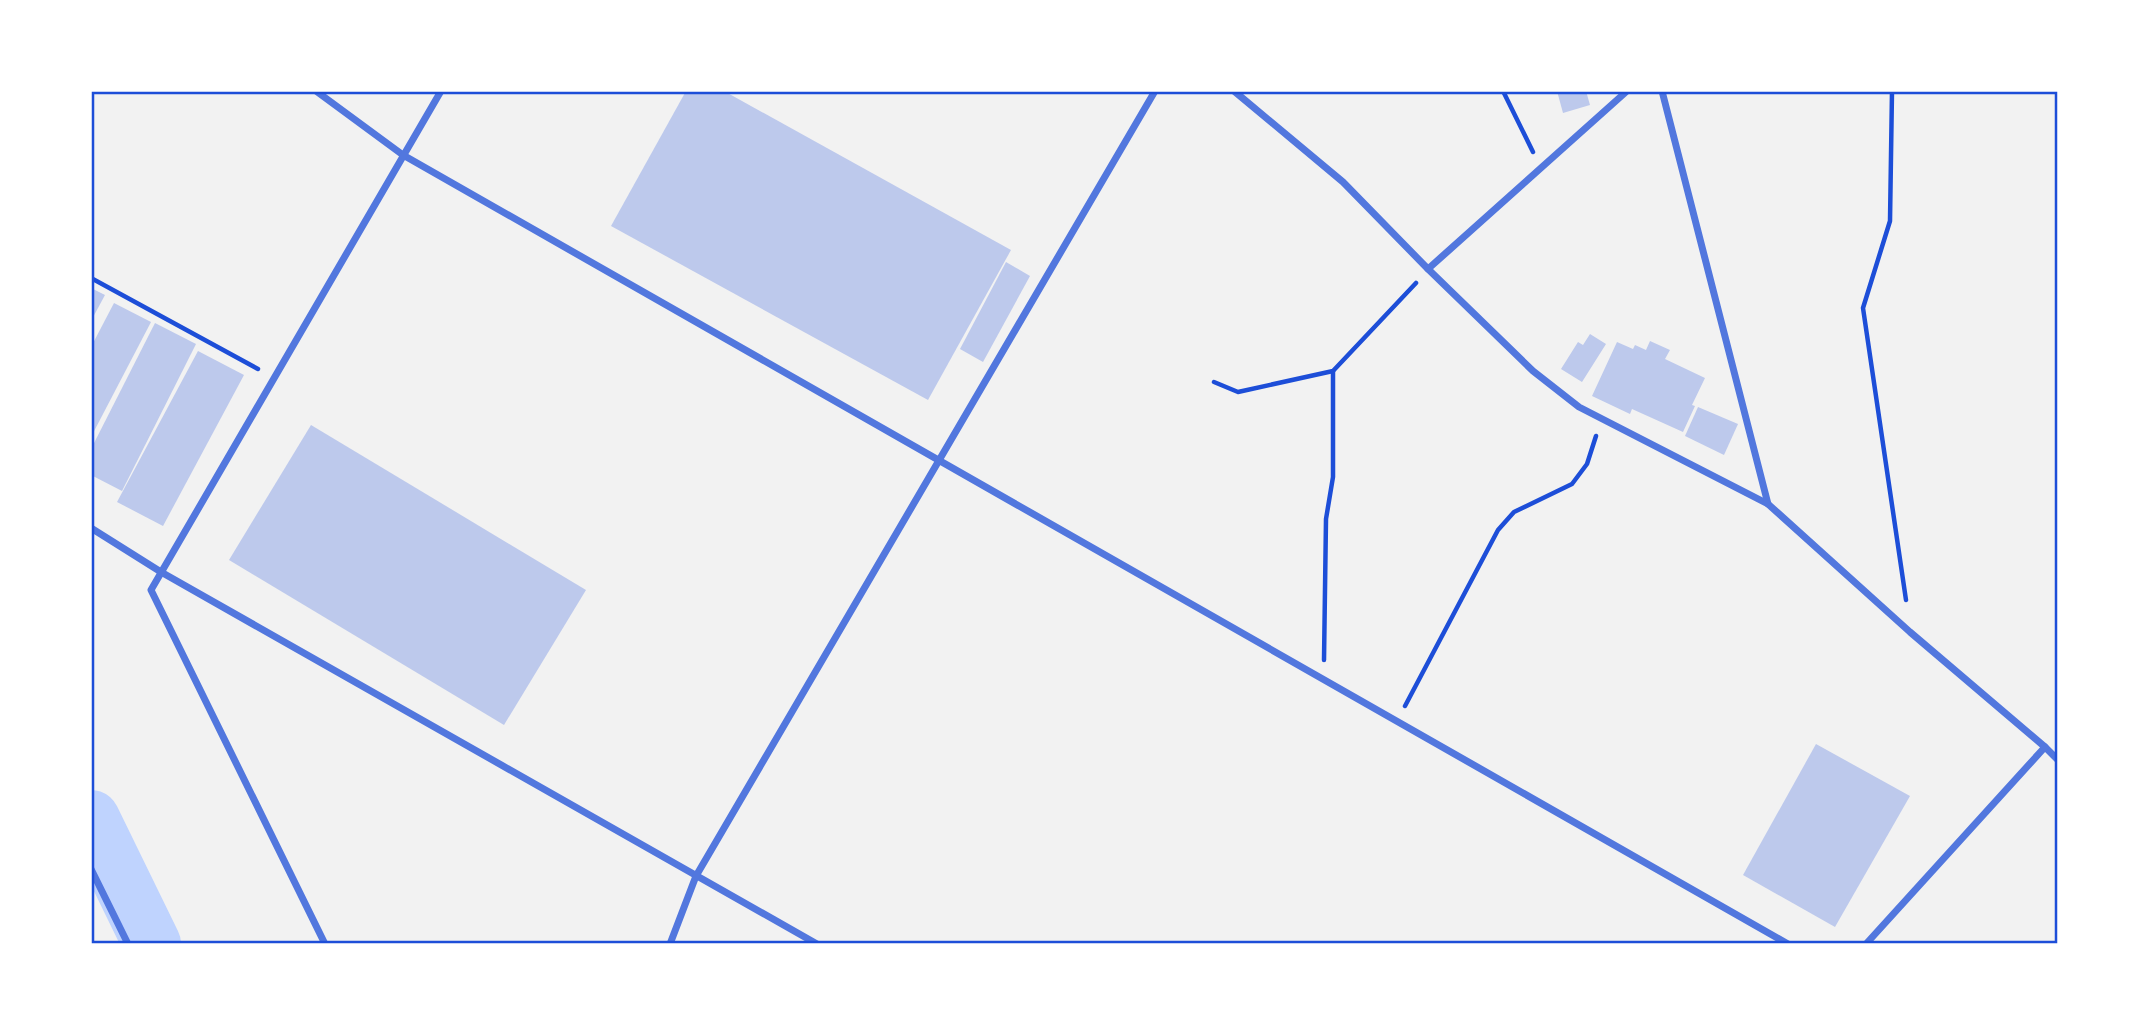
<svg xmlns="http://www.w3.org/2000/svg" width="2149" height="1035" font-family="Rubik,sans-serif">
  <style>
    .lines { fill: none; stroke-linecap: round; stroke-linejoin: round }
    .river { stroke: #bfd3fe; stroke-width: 58 }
    .building { fill: #bdc9ec }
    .path { stroke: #1d4ed8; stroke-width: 4.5 }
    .minor { stroke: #5277de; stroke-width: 7 }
    .neatline { fill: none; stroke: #1d4ed8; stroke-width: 2.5 }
  </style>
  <rect width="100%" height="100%" fill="#f2f2f2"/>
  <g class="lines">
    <path class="river" d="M 91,819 L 152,944"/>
  </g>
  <g class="building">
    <path d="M 686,91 L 724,91 L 1011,250 L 928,400 L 611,226 Z"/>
    <path d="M 1557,91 L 1586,91 L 1590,105 L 1563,113 Z"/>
    <path d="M 1006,262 L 1030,276 L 983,362 L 960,349 Z"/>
    <path d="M 91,288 L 105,295 L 91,321 Z"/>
    <path d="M 114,303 L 151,322 L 91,437 L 91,347 Z"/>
    <path d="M 155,323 L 196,344 L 122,491 L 91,475 L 91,449 Z"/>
    <path d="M 1590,334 L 1606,344 L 1582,382 L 1561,369 L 1578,342 L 1583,345 Z"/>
    <path d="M 1650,341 L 1670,350 L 1665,359 L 1705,378 L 1692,405 L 1695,406 L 1683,432 L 1632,409 L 1630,414 L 1592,396 L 1617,342 L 1633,349 L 1635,345 L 1646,350 Z"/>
    <path d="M 198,351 L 244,375 L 163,526 L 117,502 Z"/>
    <path d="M 1698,407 L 1738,424 L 1724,455 L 1685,436 Z"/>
    <path d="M 311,425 L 586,590 L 504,725 L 229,560 Z"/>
    <path d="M 1816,744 L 1910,796 L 1835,927 L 1743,875 Z"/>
  </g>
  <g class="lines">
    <g class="path">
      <path d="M 1503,91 L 1533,152"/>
      <path d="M 1892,91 L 1890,221 L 1863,308 L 1906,600"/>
      <path d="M 91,278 L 258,369"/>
      <path d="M 1214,382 L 1238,392 L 1333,371 L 1416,283"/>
      <path d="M 1324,660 L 1326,519 L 1333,477 L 1333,371"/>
      <path d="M 1405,706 L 1498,530 L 1514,512 L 1572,484 L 1587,464 L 1596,436"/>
    </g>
    <g class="minor">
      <path d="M 316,91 L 403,155 L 1788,944"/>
      <path d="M 1234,91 L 1343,182 L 1428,269 L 1533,371 L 1579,407 L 1768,504 L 1910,632 L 2045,747 L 2058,760"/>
      <path d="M 1662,91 L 1768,504"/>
      <path d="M 1428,269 L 1627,91"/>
      <path d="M 91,528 L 161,572 L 817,944"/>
      <path d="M 91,869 L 128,944"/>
      <path d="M 325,944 L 151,590 L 441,91"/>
      <path d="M 670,944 L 696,876 L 1155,91"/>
      <path d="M 1866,944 L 2045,747"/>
    </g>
  </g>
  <rect width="2149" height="1035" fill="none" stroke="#ffffff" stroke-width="186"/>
  <rect x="93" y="93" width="1963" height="849" class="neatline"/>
</svg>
